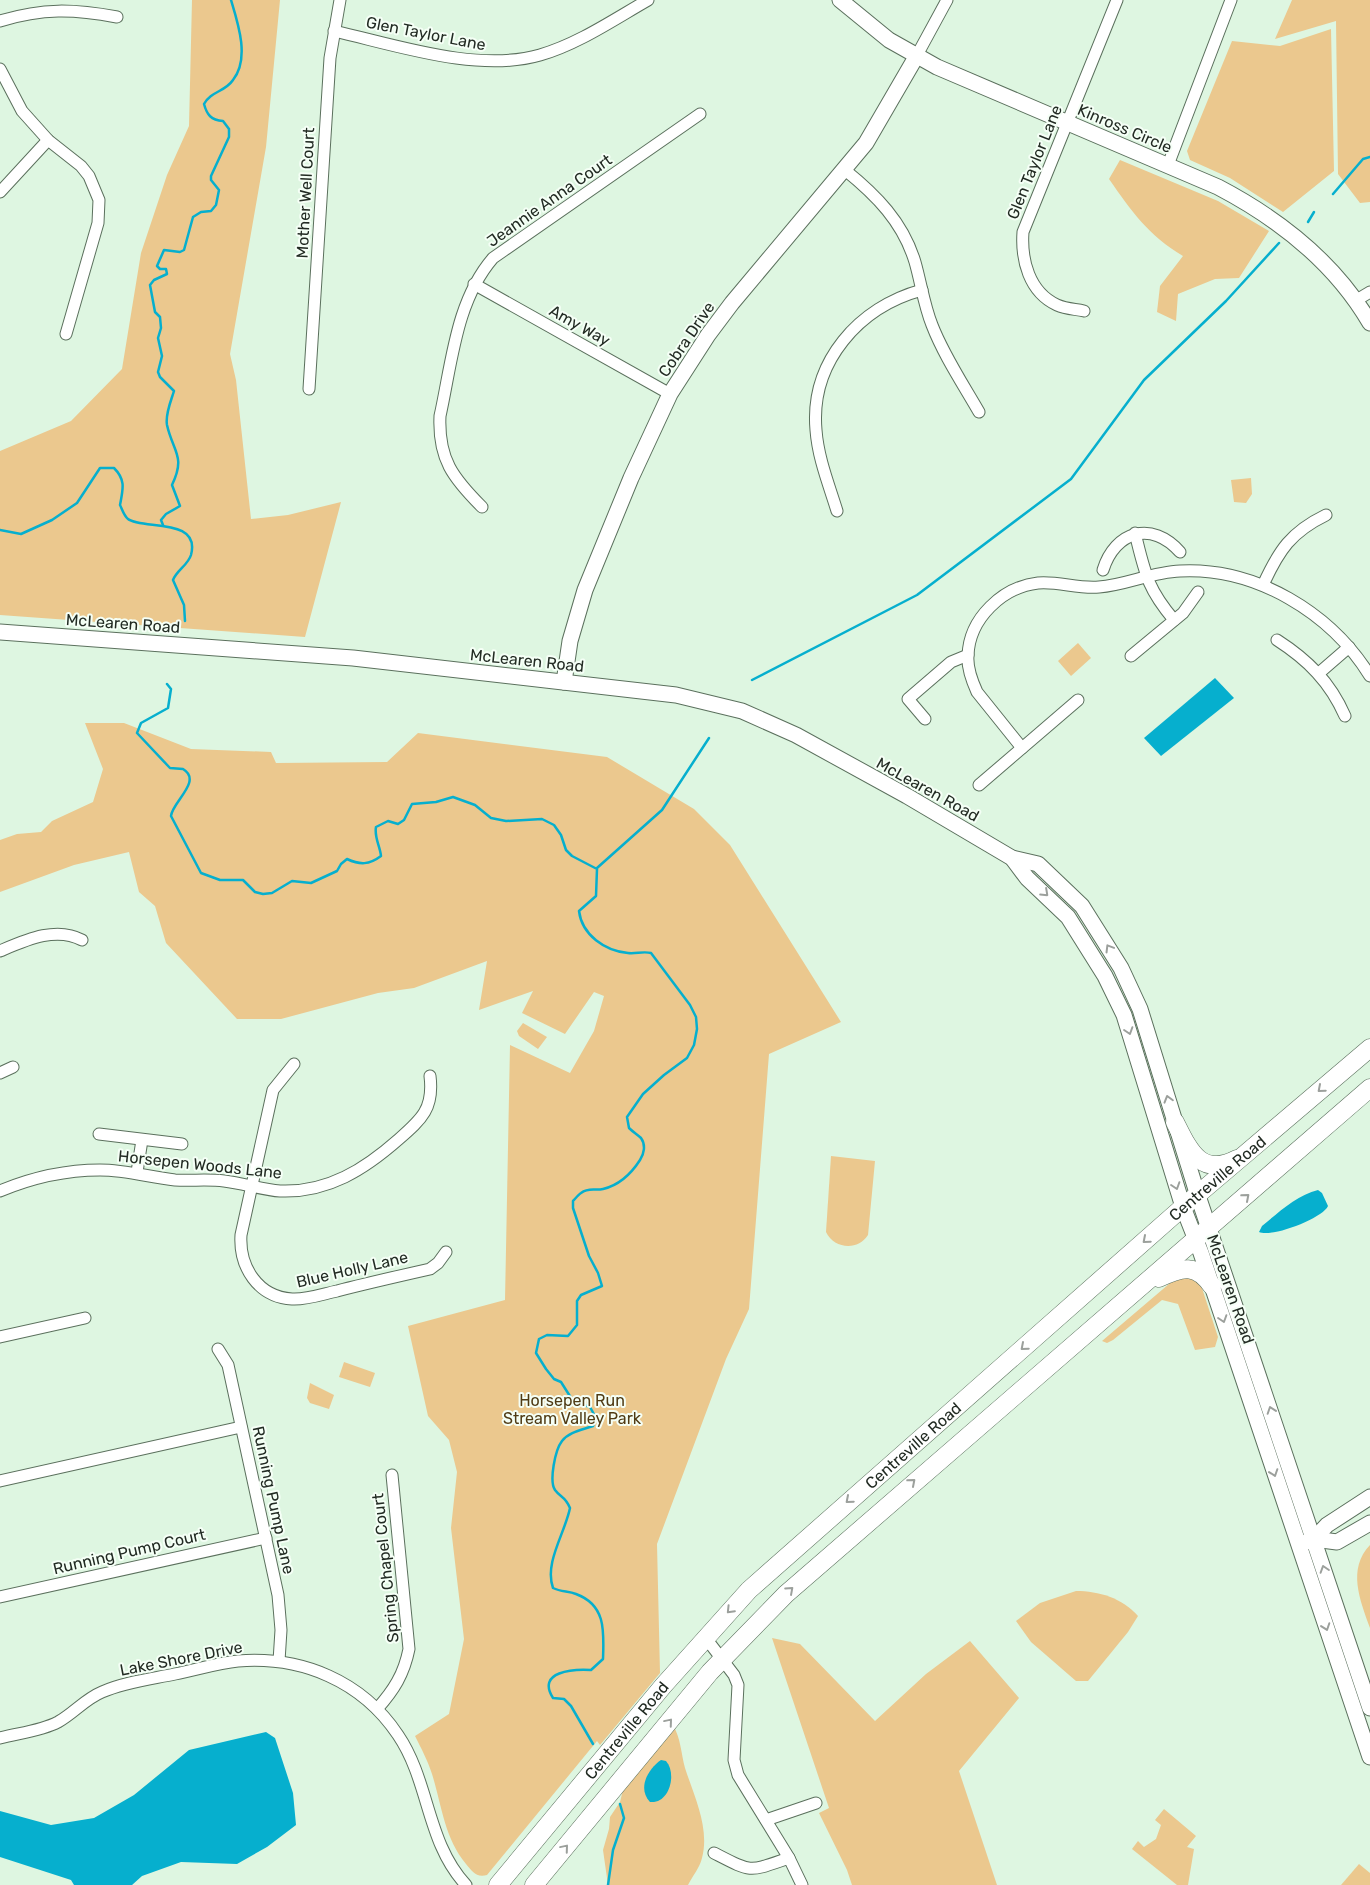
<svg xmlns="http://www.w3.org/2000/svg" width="1370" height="1885" font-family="Rubik,sans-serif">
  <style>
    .green { fill: #ebc88e }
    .water { fill: #06afce }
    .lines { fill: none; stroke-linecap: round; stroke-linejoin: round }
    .stream { stroke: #06afce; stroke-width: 2.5 }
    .street-casing { stroke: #5b705d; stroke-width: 13 }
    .secondary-casing { stroke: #5b705d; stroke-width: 17 }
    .primary-casing { stroke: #5b705d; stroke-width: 19 }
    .street { stroke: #fff; stroke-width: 11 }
    .secondary { stroke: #fff; stroke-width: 15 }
    .primary { stroke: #fff; stroke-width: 18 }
    .oneway { stroke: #9ca09c }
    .labels { text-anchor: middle; stroke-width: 4; stroke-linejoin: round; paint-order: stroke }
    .street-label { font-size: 16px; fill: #222b23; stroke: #f5fff6 }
    .park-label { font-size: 16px; fill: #503b14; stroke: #f5fff6 }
  </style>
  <rect width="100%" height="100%" fill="#def6e1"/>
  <g class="green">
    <path d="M 192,0 L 280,0 L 266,147 L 230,354 L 236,380 L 251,519 L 288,515 L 341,502 L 305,637 L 0,615 L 0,451 L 71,421 L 122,369 L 141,253 L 167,175 L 189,126 Z"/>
    <path d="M 1292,0 L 1370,0 L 1370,202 L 1360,203 L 1338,174 L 1336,21 L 1275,39 Z"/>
    <path d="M 1331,29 L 1334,171 L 1283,212 L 1230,178 L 1190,160 L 1187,151 L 1232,41 L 1280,46 Z"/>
    <path d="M 1120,160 L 1218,201 L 1269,231 L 1239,278 L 1215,279 L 1178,294 L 1176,321 L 1157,312 L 1160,286 L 1183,256 C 1148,235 1132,212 1109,179 Z"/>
    <path d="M 1251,478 L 1252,494 L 1246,503 L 1234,502 L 1231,480 Z"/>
    <path d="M 1078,643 L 1091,658 L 1071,676 L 1058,661 Z"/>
    <path d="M 85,723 L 124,723 L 191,749 L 271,752 L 276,763 L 387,762 L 418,733 L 607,757 L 694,809 L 730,845 L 841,1022 L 769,1054 L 749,1309 L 726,1359 L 657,1544 L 660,1673 L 600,1745 L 597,1741 L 487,1875 C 476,1878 472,1871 466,1864 C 444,1837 442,1806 432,1774 C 428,1761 421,1748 415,1736 L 449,1714 L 464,1639 L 451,1528 L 457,1472 L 449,1440 L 428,1416 L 408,1326 L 505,1300 L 510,1045 L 570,1073 L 594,1031 L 604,996 L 594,992 L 565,1034 L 522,1013 L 533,991 L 479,1010 L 487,961 L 414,988 L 378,993 L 281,1019 L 237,1019 L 166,943 L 155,906 L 139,892 L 129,852 L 74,865 L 0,892 L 0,840 L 17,834 L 41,832 L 52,821 L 93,802 L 103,769 Z"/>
    <path d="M 523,1023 L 547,1037 L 538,1049 L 519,1036 L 517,1031 Z"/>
    <path d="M 831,1156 L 875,1161 L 868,1235 C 858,1251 834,1249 826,1232 Z"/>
    <path d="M 1187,1276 L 1200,1282 L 1218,1337 L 1215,1347 L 1195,1350 L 1178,1304 L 1162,1300 L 1113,1340 L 1107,1343 L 1102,1341 L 1176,1278 Z"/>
    <path d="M 344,1362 L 375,1373 L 370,1387 L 339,1377 Z"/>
    <path d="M 310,1383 L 334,1395 L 329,1409 L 310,1403 L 307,1398 Z"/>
    <path d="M 1370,1545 L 1370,1628 C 1360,1600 1347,1569 1370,1545 Z"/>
    <path d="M 1076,1591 C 1099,1591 1122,1598 1138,1616 L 1128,1632 L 1088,1681 L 1076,1681 L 1031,1642 L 1016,1621 L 1040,1603 Z"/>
    <path d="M 772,1638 L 800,1644 L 875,1721 L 926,1674 L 970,1641 L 1019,1698 L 959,1771 L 997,1885 L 852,1885 L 847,1870 L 819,1813 L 829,1808 Z"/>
    <path d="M 673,1725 C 681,1739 681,1753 685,1768 C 694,1796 710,1828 702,1858 C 700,1867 692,1877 688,1885 L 608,1885 L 603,1850 L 609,1829 L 610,1817 L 620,1802 L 624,1786 Z"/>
    <path d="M 1164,1809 L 1196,1836 L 1187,1847 L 1194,1849 L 1188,1885 L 1177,1885 L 1132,1849 L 1138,1841 L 1144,1847 L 1156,1839 L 1161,1825 L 1155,1820 Z"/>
    <path d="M 1359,1864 L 1370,1873 L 1370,1885 L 1341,1885 Z"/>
  </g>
  <g class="water">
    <path d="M 1215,678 L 1234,698 L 1161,756 L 1144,738 Z"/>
    <path d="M 1318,1190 L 1322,1193 L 1328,1206 C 1323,1218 1272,1238 1259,1232 L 1262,1226 C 1278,1213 1297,1195 1318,1190 Z"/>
    <path d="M 266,1732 L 275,1738 L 293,1793 L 296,1825 L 267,1847 L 237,1864 L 181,1862 L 142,1876 L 132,1885 L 74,1885 L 71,1880 L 0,1857 L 0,1811 L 51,1825 L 94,1818 L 134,1795 L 189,1750 Z"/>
    <path d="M 661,1760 L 666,1761 C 677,1773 670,1804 650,1802 C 637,1788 648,1769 661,1760 Z"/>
  </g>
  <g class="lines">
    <g class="stream">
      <path d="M 1333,194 L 1363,159 L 1370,157"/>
      <path d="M 1308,222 L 1314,212"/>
      <path d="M 163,525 L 161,520 L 166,514 L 180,506 L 172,485 C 186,456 173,452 167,425 C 165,414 171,401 174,391 L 160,377 L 158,372 L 162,356 L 158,338 L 161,328 L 160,317 L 155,312 L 150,285 L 154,280 L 167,274 L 166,269 L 160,269 L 157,266 L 164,250 L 180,252 L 184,250 L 193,217 L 201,212 L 211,211 L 216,205 L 219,190 L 211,180 L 211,176 L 229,137 L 229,129 L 223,121 C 211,120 207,115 204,104 C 211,91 225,92 233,80 C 250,59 238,23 231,0"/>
      <path d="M 0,530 L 21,534 L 52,520 L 77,503 L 100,468 L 114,468 C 126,480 123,489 120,505 C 122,509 124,516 128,519 C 142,530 201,517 191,555 C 188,565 177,570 173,580 L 184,605 L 185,621"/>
      <path d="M 752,680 L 917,595 L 1071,479 L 1144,380 L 1226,301 L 1279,243"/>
      <path d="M 167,684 L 171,689 L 168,708 L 141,723 L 137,733 L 170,768 L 183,769 C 203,781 172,802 171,816 L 201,873 L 220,880 L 243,880 L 255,892 L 263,894 L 272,893 L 292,881 L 311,883 L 337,871 L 341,864 L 347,859 C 360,865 369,865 381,856 C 380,846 374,837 376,827 L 388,821 L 398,824 L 404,820 L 412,804 L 436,802 L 453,797 L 475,805 L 491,818 L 506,821 L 542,819 L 554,825 L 561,835 L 566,850 L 572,856 L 597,869 L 596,896 L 579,911 C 582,935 605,951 628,953 C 636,954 643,951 651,953 L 690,1005 L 696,1017 L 697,1029 L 694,1045 L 687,1058 L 664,1075 L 643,1094 L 627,1117 L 629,1128 C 633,1132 638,1135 641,1138 C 646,1145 644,1154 640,1160 C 631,1174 620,1185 603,1189 C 595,1191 589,1187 581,1193 C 578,1195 575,1199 573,1201 L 573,1208 L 589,1256 L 598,1273 L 602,1286 L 581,1295 L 577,1301 L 577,1325 L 568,1336 L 547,1335 L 539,1339 L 536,1353 L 546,1369 L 554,1379 L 561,1382 L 573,1401 L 590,1407 L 596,1418 L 593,1426 C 582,1430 569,1432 562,1441 C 555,1450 549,1481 555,1490 C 561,1498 565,1496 570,1508 C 565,1533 544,1563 553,1588 C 561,1592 568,1591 576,1594 C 606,1605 604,1631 603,1659 L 591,1670 C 574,1669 536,1671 553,1698 L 564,1699 L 571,1706 L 593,1744"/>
      <path d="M 597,868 L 662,810 L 709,738"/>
      <path d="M 608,1885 L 613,1850 L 624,1818 L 620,1804"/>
    </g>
    <defs>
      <g id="street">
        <path d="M 0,21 C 43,8 73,9 117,17"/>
        <path d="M 334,31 C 396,45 478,73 540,55 C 578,44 613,20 648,0"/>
        <path d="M 916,57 L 947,0"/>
        <path d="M 0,69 L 22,111 L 48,140 L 81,166 L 89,176 L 99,200 L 98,223 L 66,334"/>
        <path d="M 1168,165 L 1231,0"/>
        <path d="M 845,170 C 876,195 903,222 915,262 C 921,283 924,305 932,325 C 944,356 963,384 979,412"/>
        <path d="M 0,192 L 48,140"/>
        <path d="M 474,284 L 670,394"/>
        <path d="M 1355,301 L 1370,292"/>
        <path d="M 1084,311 C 1075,309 1066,309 1057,305 C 1029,292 1021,260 1023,232 L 1117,0"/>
        <path d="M 309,389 L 330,58 L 340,0"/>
        <path d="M 482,507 C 453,478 438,459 440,416 C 452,362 456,301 493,258 L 700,114"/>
        <path d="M 837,511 C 829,485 818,458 816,430 C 810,362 859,307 922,290"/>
        <path d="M 1135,533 C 1145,573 1147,588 1174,620"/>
        <path d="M 1103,570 C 1115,531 1152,520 1180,552"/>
        <path d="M 1263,585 C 1279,550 1291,532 1326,515"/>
        <path d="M 1277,640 C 1308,660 1330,682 1345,716"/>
        <path d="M 1131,656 L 1183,613 L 1198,592"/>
        <path d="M 1319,673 L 1349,647"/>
        <path d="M 925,719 L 908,699 L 951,662 L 968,655"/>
        <path d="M 1022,748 L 977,692 C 972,681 967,668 968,656 C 969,618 1003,587 1038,583 C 1058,581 1078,589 1099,587 C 1126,585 1152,572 1180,571 C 1256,567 1331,613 1370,676"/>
        <path d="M 979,785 L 1078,700"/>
        <path d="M 0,951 C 26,940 56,926 82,940"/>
        <path d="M 294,1064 L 273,1090 L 241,1235 C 239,1267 258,1297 292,1299 C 306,1300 323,1294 337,1291 C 368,1283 399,1276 430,1269 L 438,1263 L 446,1252"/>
        <path d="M 0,1073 L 13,1067"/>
        <path d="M 99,1134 L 182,1144"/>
        <path d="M 137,1172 L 142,1140"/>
        <path d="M 0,1191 C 31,1178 66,1170 100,1170 C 126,1170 149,1177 175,1180 C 191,1181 208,1179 224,1181 C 243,1183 262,1190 280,1191 C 328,1193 365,1169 399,1139 C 422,1119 434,1108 430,1076"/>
        <path d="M 0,1337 L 85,1318"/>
        <path d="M 218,1349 L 228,1365 L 278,1595 L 281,1630 L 279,1661"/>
        <path d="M 0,1481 L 241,1427"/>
        <path d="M 0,1597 L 266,1538"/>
        <path d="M 705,1637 L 734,1675 L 738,1685 L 734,1760 L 738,1775 L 789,1858 L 802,1885"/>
        <path d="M 377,1709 C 394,1690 404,1674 409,1649 L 392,1475"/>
        <path d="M 0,1738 C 19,1733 41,1731 58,1722 C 74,1713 85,1699 102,1692 C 125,1682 151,1679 175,1674 C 196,1670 217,1663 238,1661 C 302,1656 362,1681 398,1735 C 430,1782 426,1842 466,1885"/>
        <path d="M 766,1820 L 816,1803"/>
        <path d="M 714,1853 C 753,1873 748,1872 789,1858"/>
      </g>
      <g id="secondary">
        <path d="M 840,0 L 889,40 L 937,67 L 1218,187 C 1279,219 1335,263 1370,323"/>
        <path d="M 0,632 L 353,658 L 676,695 L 742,711 L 796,735 L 907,796 L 1012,858 L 1027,878 L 1068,917 L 1105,976 L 1124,1015 L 1183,1207 L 1201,1253 L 1370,1757"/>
        <path d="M 564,682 L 570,641 L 585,590 L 631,478 L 670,394 L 708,335 L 732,303 L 866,143 L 916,57"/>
        <path d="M 1012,858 L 1038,864 L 1082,906 L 1121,968 L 1140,1009 L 1198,1196 L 1370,1708"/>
        <path d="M 1314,1539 L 1337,1542 L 1370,1523"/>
        <path d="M 1306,1542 L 1314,1539 L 1327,1525 L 1370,1497"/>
      </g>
      <g id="primary">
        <path d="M 1175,1122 C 1189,1150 1201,1178 1237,1159"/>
        <path d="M 1159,1278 C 1182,1267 1196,1263 1212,1286"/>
        <path id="s1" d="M 498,1885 L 663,1686 L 749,1590 L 1183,1207 L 1370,1048"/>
        <path d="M 534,1885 L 710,1672 L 786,1594 L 1370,1088"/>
      </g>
    </defs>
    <use href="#street" class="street-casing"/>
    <use href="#secondary" class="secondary-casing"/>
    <use href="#primary" class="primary-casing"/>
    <use href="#street" class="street"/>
    <use href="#secondary" class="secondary"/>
    <use href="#primary" class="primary"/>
  </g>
  <defs><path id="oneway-chevron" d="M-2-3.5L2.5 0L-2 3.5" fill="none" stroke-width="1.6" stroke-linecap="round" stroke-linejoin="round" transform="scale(1.25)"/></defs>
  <g class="oneway">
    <use href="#oneway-chevron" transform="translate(1045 893) rotate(43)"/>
    <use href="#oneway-chevron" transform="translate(1109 948) rotate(-121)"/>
    <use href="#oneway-chevron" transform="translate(1129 1031) rotate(72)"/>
    <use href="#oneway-chevron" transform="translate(1321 1089) rotate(139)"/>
    <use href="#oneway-chevron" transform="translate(1168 1099) rotate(-106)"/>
    <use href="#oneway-chevron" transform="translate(1176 1186) rotate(72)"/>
    <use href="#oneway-chevron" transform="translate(1246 1197) rotate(-41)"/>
    <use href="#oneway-chevron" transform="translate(1146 1240) rotate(139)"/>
    <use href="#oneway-chevron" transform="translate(1223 1319) rotate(72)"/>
    <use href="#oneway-chevron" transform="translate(1024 1347) rotate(139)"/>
    <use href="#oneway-chevron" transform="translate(1271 1410) rotate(-109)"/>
    <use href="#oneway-chevron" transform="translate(1274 1473) rotate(71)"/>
    <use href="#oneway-chevron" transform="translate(912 1482) rotate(-41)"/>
    <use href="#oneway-chevron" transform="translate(849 1500) rotate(139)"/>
    <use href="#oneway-chevron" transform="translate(1324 1569) rotate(-108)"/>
    <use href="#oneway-chevron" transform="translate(790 1590) rotate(-42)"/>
    <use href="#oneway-chevron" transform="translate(730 1610) rotate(134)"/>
    <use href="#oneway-chevron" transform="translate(1326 1627) rotate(71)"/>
    <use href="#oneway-chevron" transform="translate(669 1722) rotate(-50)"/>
    <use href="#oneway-chevron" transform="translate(565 1848) rotate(-50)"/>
  </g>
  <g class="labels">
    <g class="street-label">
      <text transform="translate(426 33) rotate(11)" y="6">Glen Taylor Lane</text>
      <text transform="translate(1125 128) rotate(23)" y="6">Kinross Circle</text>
      <text transform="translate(1034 162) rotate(-68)" y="6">Glen Taylor Lane</text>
      <text transform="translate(305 193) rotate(-87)" y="6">Mother Well Court</text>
      <text transform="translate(549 200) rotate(-35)" y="6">Jeannie Anna Court</text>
      <text transform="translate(580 325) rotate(29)" y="6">Amy Way</text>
      <text transform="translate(686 339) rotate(-56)" y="6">Cobra Drive</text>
      <text transform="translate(123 623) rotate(4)" y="6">McLearen Road</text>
      <text transform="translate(527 660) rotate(6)" y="6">McLearen Road</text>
      <text transform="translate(928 789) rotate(29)" y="6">McLearen Road</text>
      <text transform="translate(200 1164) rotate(6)" y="6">Horsepen Woods Lane</text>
      <text dy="6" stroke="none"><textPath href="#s1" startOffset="1011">Centreville Road</textPath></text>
      <text transform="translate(352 1269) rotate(-13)" y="6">Blue Holly Lane</text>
      <text transform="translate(1231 1289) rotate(71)" y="6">McLearen Road</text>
      <text dy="6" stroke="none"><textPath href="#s1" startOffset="606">Centreville Road</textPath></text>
      <text transform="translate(274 1500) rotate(78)" y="6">Running Pump Lane</text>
      <text transform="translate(129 1551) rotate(-13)" y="6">Running Pump Court</text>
      <text transform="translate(385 1568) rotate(-96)" y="6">Spring Chapel Court</text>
      <text transform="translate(181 1658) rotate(-11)" y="6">Lake Shore Drive</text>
      <text dy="6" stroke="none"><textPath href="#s1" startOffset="201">Centreville Road</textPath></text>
    </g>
    <g class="park-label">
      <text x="572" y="1406">Horsepen Run<tspan x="572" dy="18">Stream Valley Park</tspan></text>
    </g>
  </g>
</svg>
